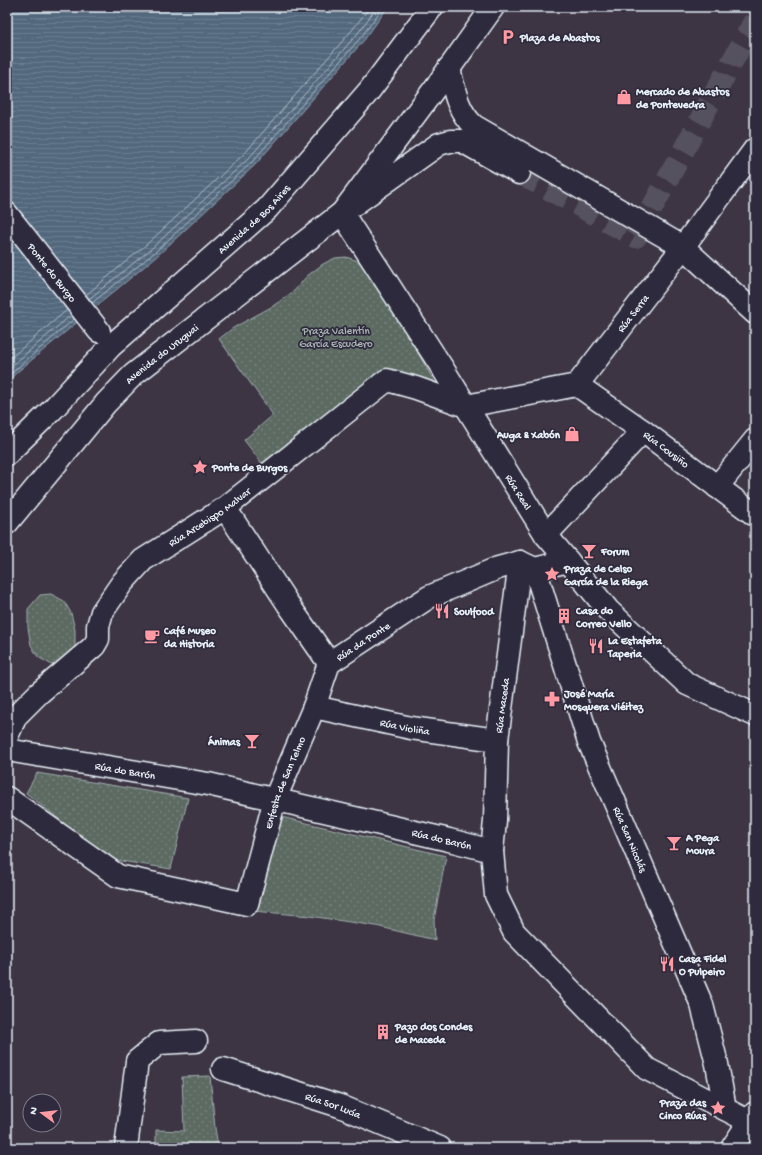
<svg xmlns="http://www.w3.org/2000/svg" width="762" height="1155" font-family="'Gochi Hand',sans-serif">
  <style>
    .green { fill: url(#green-dots); stroke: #a2aead }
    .water { fill: url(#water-rules); stroke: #8e9fae }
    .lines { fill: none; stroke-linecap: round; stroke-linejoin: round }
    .shore { stroke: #acbac7; stroke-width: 1 }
    .minor-tunnel { stroke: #57515f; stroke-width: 22; stroke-dasharray: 22 11; stroke-linecap: butt }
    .minor-casing { stroke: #e8f1f8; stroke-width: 25 }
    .highway-casing { stroke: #e8f1f8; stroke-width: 25 }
    .minor { stroke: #2f2a3d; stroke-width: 22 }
    .highway { stroke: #2f2a3d; stroke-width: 22 }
    .labels { text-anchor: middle; stroke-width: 3.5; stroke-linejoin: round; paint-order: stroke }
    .poi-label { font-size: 11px; font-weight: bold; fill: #e8f1f8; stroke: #2f2a3d; text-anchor: start }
    .street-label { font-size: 11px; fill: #e8f1f8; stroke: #2f2a3d }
    .park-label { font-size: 11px; fill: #a9b5b4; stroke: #2f2a3d }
  </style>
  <defs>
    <pattern id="green-dots" width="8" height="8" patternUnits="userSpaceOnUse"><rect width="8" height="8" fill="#5b6b62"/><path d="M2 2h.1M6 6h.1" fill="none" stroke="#738179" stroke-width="1.8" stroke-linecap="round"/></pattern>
    <pattern id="water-rules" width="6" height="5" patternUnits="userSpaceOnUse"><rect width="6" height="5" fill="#52687d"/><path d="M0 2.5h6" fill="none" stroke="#6b7e90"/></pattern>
  </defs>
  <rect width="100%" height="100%" fill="#3d3544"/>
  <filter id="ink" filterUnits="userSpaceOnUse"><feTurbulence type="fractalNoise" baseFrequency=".025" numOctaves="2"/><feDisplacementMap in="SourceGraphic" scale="8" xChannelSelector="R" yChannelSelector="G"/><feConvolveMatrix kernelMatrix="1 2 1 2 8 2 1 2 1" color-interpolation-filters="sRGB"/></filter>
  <g filter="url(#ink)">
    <g class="green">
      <path d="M 346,257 L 358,261 L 372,272 L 442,395 L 384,388 L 263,465 L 244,440 L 273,415 L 219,339 L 233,328 L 273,306 L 294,291 L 307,276 L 323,264 L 335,258 Z"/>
      <path d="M 51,594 L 64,601 L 71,613 L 75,630 L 75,646 L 68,662 L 52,665 L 38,657 L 31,645 L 28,628 L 28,609 L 40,595 Z"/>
      <path d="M 37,773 L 188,798 L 171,869 L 109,859 L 26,793 Z"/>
      <path d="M 277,816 L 446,856 L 434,920 L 435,940 L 376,926 L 310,916 L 253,911 Z"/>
      <path d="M 210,1076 L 215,1128 L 218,1146 L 202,1148 L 156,1148 L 156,1130 L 184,1131 L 182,1077 Z"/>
    </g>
    <path class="water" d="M 7,7 L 388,7 L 365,39 L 255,165 L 157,256 L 16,373 L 7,383 Z"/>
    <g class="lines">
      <g class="shore">
        <path d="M 86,295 L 147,244 L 244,154 L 353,29 L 370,7"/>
        <path d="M 89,299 L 151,249 L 248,159 L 358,33 L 377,7"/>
        <path d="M 92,303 L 154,253 L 252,162 L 362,36 L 383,7"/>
        <path d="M 7,361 L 67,310"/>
        <path d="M 7,370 L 71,315"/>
        <path d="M 7,377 L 74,319"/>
      </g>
      <path class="minor-tunnel" d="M 519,173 L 636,237 L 755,20"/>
      <defs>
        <g id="minor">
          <path d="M 449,68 C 454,89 457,111 474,126 L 683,247 L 755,313"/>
          <path id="s1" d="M 519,173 L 462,141 L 450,141 L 439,144 L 342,213 L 443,369 L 546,535 L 568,561 L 608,610 L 687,684 L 755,715"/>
          <path id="s2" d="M 7,214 L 99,331"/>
          <path id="s3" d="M 577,385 L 643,431 L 755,515"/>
          <path id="s4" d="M 466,406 L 577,385 L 683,247 L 755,149"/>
          <path d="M 717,487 L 755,440"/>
          <path id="s5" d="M 225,508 L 288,604 L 329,663 L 429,597 L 498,568 L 520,562 L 535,569 L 568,561"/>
          <path d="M 546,535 L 643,431"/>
          <path id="s6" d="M 535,569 L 589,742 L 702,1005 L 717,1064 L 725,1109"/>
          <path id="s7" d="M 314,707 L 411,728 L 497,740"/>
          <path id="s8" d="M 7,736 L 16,716 L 38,694 L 94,646 L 98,639 L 98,626 L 102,612 L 122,583 L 143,560 L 225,508 L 387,380 L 416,388 L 466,406"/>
          <path id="s9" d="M 7,750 L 208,784 L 449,840 L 492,851 L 496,895 L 514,932 L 647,1069 L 750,1122"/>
          <path id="s10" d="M 7,798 L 118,876 L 247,904 L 275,799 L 314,707 L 329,663"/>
          <path id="s11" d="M 492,851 L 495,821 L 497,740 L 520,562"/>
          <path id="s12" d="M 223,1069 L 340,1106 L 440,1148"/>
          <path d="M 126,1148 L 137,1061 L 159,1043 L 196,1041"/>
          <path d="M 732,1148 L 755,1113"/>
        </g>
        <g id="highway">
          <path id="s13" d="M 7,454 L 52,410 L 111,346 L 267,209 L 369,91 L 432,7"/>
          <path id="s14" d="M 7,523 L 106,403 L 133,375 L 342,213 L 438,84 L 493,7"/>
        </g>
      </defs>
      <use href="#minor" class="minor-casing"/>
      <use href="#highway" class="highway-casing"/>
      <use href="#minor" class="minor"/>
      <use href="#highway" class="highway"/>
    </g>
  </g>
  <defs>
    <symbol id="parking-bare" viewBox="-9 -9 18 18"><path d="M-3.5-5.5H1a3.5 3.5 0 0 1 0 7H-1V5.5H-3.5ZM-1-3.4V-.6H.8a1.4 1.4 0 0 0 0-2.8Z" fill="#ff9aa2" stroke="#2f2a3d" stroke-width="2.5" paint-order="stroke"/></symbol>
    <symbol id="shop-bare" viewBox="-9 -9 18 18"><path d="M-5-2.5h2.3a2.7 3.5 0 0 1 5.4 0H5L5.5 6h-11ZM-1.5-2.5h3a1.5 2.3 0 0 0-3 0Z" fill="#ff9aa2" stroke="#2f2a3d" stroke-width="2.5" paint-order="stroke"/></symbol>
    <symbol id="sight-bare" viewBox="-9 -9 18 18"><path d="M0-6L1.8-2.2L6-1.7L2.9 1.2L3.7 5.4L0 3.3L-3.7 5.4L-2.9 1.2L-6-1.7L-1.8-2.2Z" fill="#ff9aa2" stroke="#2f2a3d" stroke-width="2.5" paint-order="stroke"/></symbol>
    <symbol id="bar-bare" viewBox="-9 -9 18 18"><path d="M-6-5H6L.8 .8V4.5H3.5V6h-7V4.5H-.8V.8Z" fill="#ff9aa2" stroke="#2f2a3d" stroke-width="2.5" paint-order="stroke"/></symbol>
    <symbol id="restaurant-bare" viewBox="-9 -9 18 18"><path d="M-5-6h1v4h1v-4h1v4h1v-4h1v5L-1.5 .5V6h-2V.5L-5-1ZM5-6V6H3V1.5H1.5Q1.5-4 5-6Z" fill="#ff9aa2" stroke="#2f2a3d" stroke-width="2.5" paint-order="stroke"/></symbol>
    <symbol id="building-bare" viewBox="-9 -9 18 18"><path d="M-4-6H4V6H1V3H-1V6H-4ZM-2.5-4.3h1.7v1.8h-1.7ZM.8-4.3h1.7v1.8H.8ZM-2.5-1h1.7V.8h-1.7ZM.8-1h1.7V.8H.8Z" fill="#ff9aa2" stroke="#2f2a3d" stroke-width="2.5" paint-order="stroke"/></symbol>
    <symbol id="cafe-bare" viewBox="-9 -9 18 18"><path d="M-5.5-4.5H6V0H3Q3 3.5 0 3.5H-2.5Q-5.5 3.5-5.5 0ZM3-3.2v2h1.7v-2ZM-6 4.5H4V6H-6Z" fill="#ff9aa2" stroke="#2f2a3d" stroke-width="2.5" paint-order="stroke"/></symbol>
    <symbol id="pharmacy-bare" viewBox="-9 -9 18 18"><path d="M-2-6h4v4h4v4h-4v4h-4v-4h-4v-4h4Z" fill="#ff9aa2" stroke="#2f2a3d" stroke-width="2.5" paint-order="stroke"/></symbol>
  </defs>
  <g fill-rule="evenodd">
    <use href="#parking-bare" x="497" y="26" width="22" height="22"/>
    <use href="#shop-bare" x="613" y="86" width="22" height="22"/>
    <use href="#shop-bare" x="561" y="423" width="22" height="22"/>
    <use href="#sight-bare" x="189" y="456" width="22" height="22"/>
    <use href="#bar-bare" x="578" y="540" width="22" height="22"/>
    <use href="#sight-bare" x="541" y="563" width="22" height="22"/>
    <use href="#restaurant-bare" x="431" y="600" width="22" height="22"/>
    <use href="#building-bare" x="553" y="605" width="22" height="22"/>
    <use href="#cafe-bare" x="141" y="625" width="22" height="22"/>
    <use href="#restaurant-bare" x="585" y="635" width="22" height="22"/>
    <use href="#pharmacy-bare" x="541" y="688" width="22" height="22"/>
    <use href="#bar-bare" x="241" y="730" width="22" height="22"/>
    <use href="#bar-bare" x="663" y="832" width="22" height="22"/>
    <use href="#restaurant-bare" x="656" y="953" width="22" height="22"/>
    <use href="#building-bare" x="372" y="1021" width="22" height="22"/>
    <use href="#sight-bare" x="707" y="1097" width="22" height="22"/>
  </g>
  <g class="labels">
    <g class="poi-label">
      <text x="520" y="41">Plaza de Abastos</text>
      <text x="636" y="95">Mercado de Abastos<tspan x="636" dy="13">de Pontevedra</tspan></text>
      <text x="560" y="438" text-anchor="end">Auga &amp; Xabón</text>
      <text x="212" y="471">Ponte de Burgos</text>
      <text x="601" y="555">Forum</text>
      <text x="564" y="572">Praza de Celso<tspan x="564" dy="13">García de la Riega</tspan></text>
      <text x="576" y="614">Casa do<tspan x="576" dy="13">Correo Vello</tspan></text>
      <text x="454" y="615">Soulfood</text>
      <text x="164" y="634">Café Museo<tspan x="164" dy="13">da Historia</tspan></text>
      <text x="608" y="644">La Estafeta<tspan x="608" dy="13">Taperia</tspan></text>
      <text x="564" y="697">José María<tspan x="564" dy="13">Mosquera Viéitez</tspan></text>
      <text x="240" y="745" text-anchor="end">Ánimas</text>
      <text x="686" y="841">A Pega<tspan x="686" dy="13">Moura</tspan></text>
      <text x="679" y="962">Casa Fidel<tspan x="679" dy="13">O Pulpeiro</tspan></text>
      <text x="395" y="1030">Pazo dos Condes<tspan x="395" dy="13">de Maceda</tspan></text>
      <text x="706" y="1106" text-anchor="end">Praza das<tspan x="706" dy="13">Cinco Rúas</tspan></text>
    </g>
    <g class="street-label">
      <text dy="4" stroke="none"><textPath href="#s13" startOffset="341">Avenida de Bos Aires</textPath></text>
      <text dy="4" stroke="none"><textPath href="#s2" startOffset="74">Ponte do Burgo</textPath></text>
      <text dy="4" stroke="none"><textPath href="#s4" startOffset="204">Rúa Serra</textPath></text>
      <text dy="4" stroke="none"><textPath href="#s14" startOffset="230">Avenida do Uruguai</textPath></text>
      <text dy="4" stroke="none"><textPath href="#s3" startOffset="110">Rúa Cousiño</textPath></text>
      <text dy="4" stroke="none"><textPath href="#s1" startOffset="538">Rúa Real</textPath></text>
      <text dy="4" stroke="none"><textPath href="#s8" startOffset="308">Rúa Arcebispo Malvar</textPath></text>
      <text dy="4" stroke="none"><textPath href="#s5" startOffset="227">Rúa da Ponte</textPath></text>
      <text dy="4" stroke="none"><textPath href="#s11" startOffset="146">Rúa Maceda</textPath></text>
      <text dy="4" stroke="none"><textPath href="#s7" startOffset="93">Rúa Violiña</textPath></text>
      <text dy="4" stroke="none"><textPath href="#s9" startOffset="120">Rúa do Barón</textPath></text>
      <text dy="4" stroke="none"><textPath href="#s10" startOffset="395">Enfesta de San Telmo</textPath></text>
      <text dy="4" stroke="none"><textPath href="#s9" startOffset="444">Rúa do Barón</textPath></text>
      <text dy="4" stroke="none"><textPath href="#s6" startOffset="287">Rúa San Nicolás</textPath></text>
      <text dy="4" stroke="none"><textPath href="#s12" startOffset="116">Rúa Sor Lucía</textPath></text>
    </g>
    <g class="park-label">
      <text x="336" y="334">Praza Valentín<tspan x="336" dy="13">García Escudero</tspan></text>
    </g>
  </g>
  <rect width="762" height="1155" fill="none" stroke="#2f2a3d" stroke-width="24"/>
  <rect x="12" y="12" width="738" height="1131" fill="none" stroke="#e8f1f8" stroke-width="1.5" filter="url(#ink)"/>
  <g transform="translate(42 1113) rotate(285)"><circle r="19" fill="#2f2a3d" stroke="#797a88"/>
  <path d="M0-3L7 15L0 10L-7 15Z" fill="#ff9aa2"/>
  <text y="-6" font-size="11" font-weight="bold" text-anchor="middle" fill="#e8f1f8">N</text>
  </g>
</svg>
